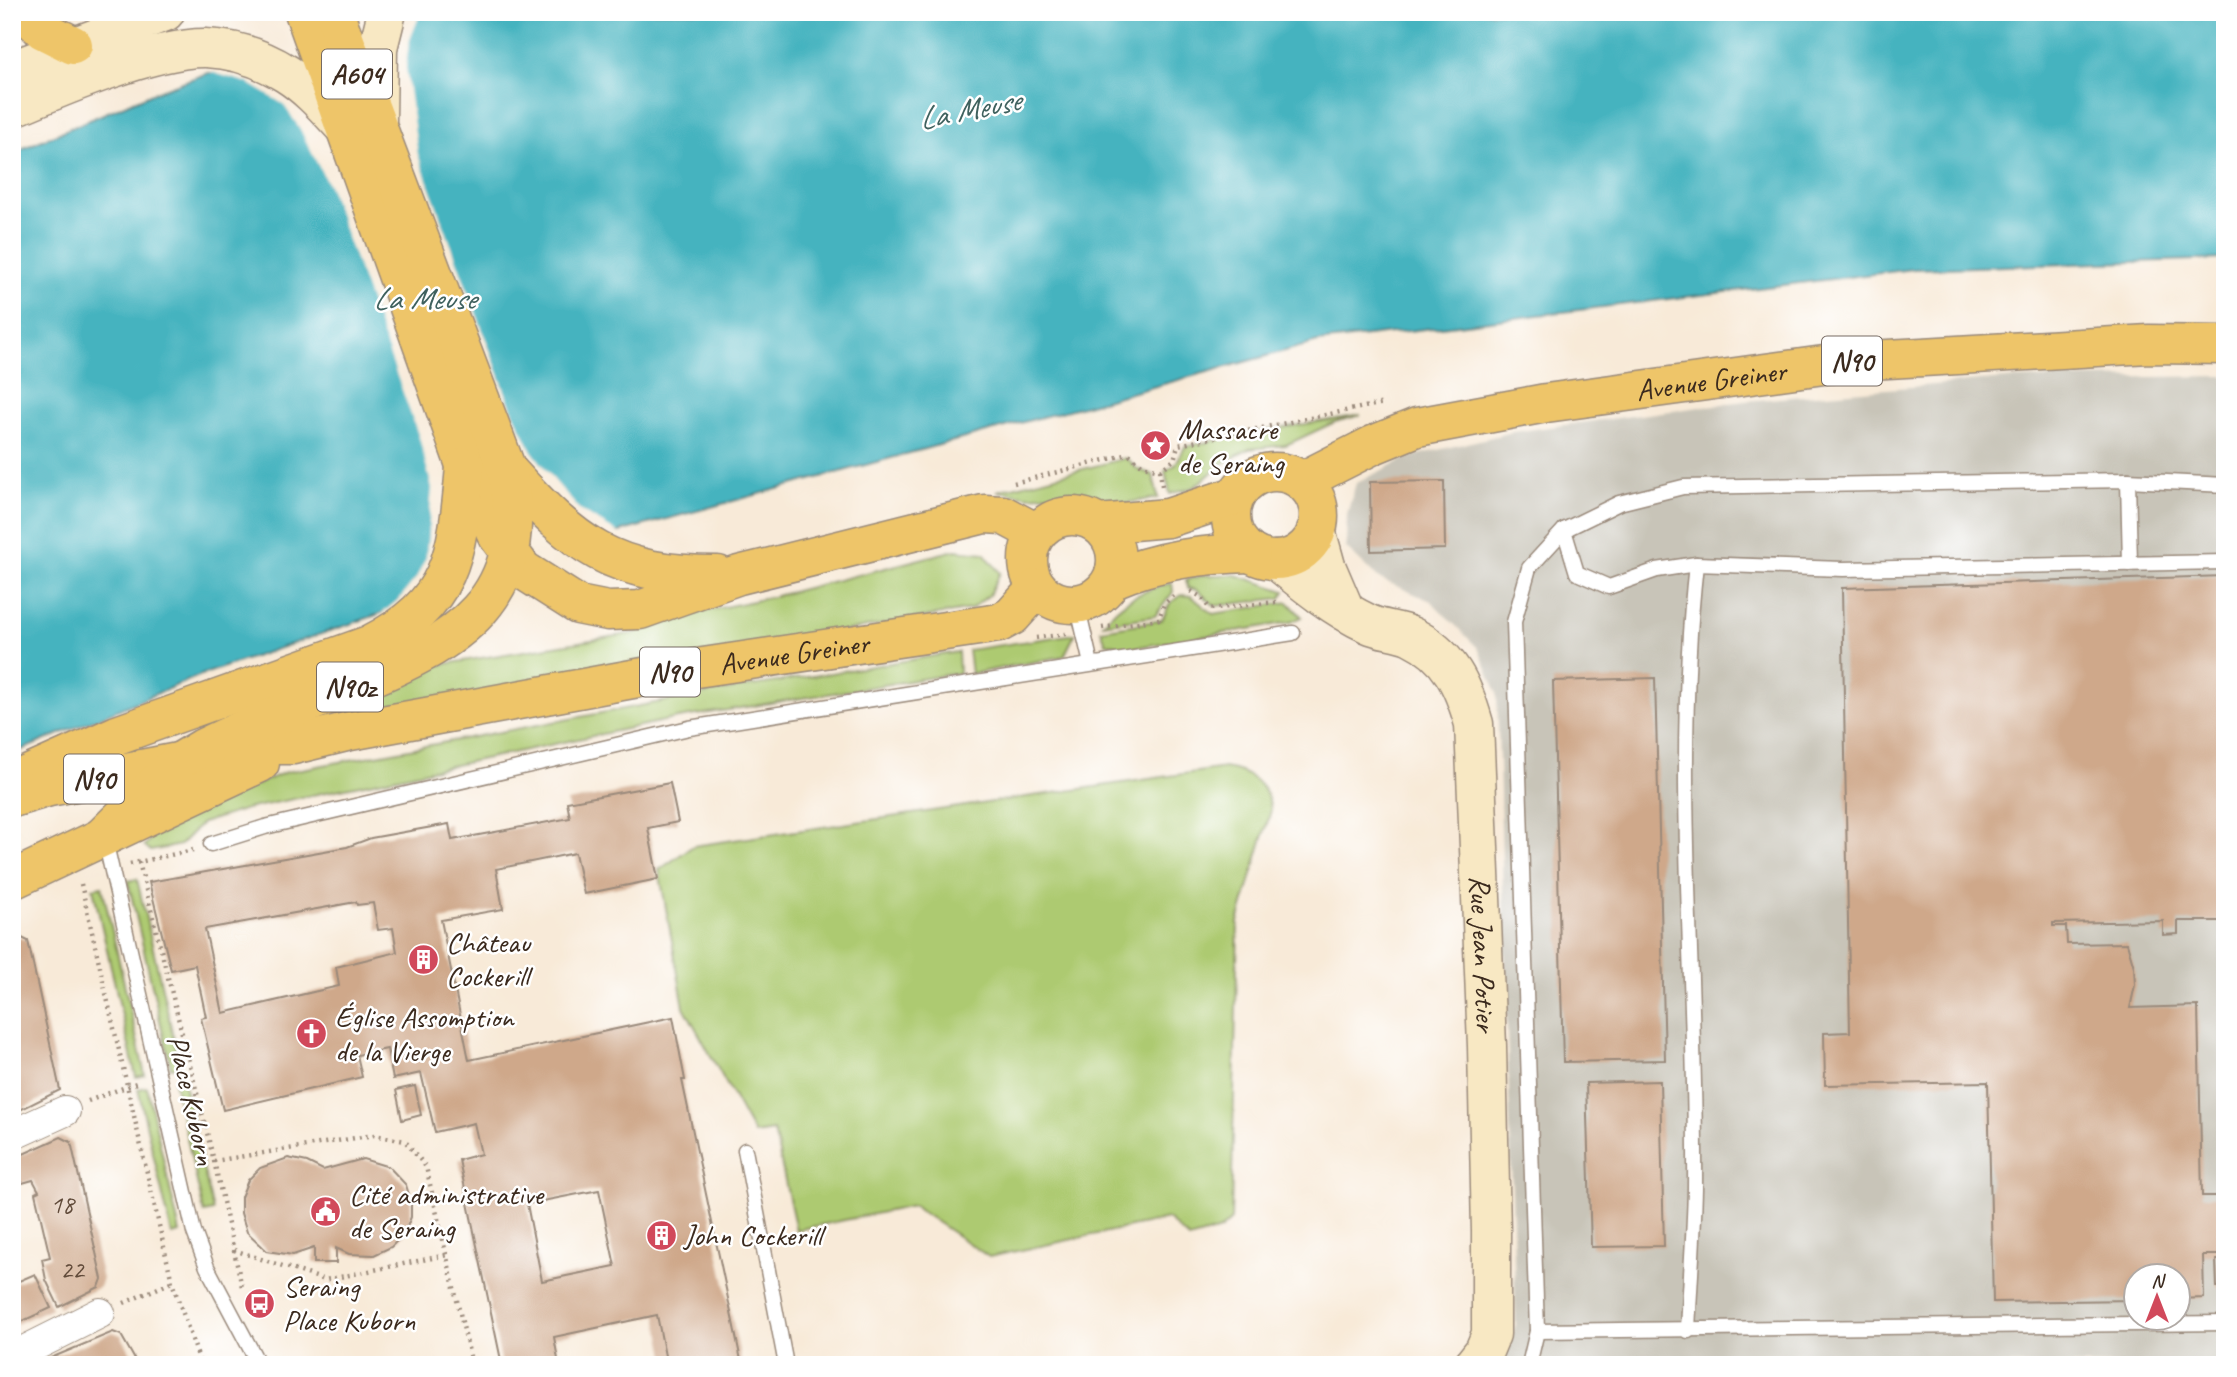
<svg xmlns="http://www.w3.org/2000/svg" width="2237" height="1377" font-family="Caveat,sans-serif">
  <style>
    .industrial { fill: #c8c4b8; fill-rule: evenodd }
    .green { fill: #adca71; stroke: #747a48; stroke-width: 2 }
    .water { fill: #44b3bf; stroke: #406e6e; stroke-width: 2 }
    .pier { fill: #f8ead8 }
    .building { fill: #cfa88a; fill-rule: evenodd }
    .lines { fill: none; stroke-linecap: round; stroke-linejoin: round }
    .service-casing { stroke: #9a8a7b; stroke-width: 17 }
    .minor-casing { stroke: #9a8a7b; stroke-width: 32 }
    .secondary-casing { stroke: #9a8a7b; stroke-width: 41 }
    .primary-casing { stroke: #9a8a7b; stroke-width: 41 }
    .motorway-casing { stroke: #9a8a7b; stroke-width: 41 }
    .path { stroke: #9a8a7b; stroke-width: 4.5; stroke-dasharray: 2 5; stroke-linecap: butt }
    .service { stroke: #fff; stroke-width: 14 }
    .minor { stroke: #fff; stroke-width: 30 }
    .secondary { stroke: #f8e8c3; stroke-width: 38 }
    .primary { stroke: #eec569; stroke-width: 38 }
    .motorway { stroke: #eec569; stroke-width: 38 }
    .labels { text-anchor: middle; stroke-width: 5; stroke-linejoin: round; paint-order: stroke }
    .number-label { font-size: 26px; fill: #604a39 }
    .shield { fill: #fff; stroke: #766a62; stroke-width: 2 }
    .shield-label { font-size: 28px; font-weight: bold; fill: #3b2a1e }
    .street-label { font-size: 30px; fill: #3b2a1e; stroke: #fff }
    .poi-label { font-size: 30px; fill: #3b2a1e; stroke: #fff; text-anchor: start }
    .water-label { font-size: 32px; font-style: italic; fill: #3f615e; stroke: #fff }
  </style>
  <rect width="100%" height="100%" fill="#fff"/>
  <filter id="ink" filterUnits="userSpaceOnUse"><feTurbulence type="fractalNoise" baseFrequency=".0143" numOctaves="2"/><feDisplacementMap in="SourceGraphic" scale="14" xChannelSelector="R" yChannelSelector="G"/><feConvolveMatrix kernelMatrix="1 2 1 2 8 2 1 2 1" color-interpolation-filters="sRGB"/></filter>
  <filter id="wash" filterUnits="userSpaceOnUse"><feTurbulence type="fractalNoise" baseFrequency=".00686" numOctaves="4" result="noise"/><feDisplacementMap in="SourceGraphic" scale="28" xChannelSelector="R" yChannelSelector="G"/><feGaussianBlur stdDeviation="1.57" result="paint"/><feColorMatrix in="noise" values="0 0 0 0 0 0 0 0 0 0 0 0 0 0 0 0 0 1.4 0 .05"/><feComposite in="paint" operator="in"/></filter>
  <g filter="url(#wash)">
    <rect width="100%" height="100%" fill="#f8ead8"/>
    <path class="industrial" d="M 2225,376 L 2225,1365 L 1502,1365 L 1516,1324 L 1497,692 L 1478,648 L 1431,601 L 1378,578 L 1346,548 L 1347,514 L 1356,483 L 1409,457 L 1513,432 L 1745,401 L 2005,379 ZM 2136,1276 L 2178,1276 L 2178,1318 L 2136,1318 Z"/>
    <g class="green">
      <path d="M 1361,415 L 1335,422 L 1286,445 L 1249,449 L 1224,463 L 1194,487 L 1170,494 L 1165,471 L 1175,465 L 1185,447 L 1249,433 Z"/>
      <path d="M 1126,458 L 1137,469 L 1153,475 L 1158,498 L 1118,504 L 1075,492 L 1030,496 L 997,491 Z"/>
      <path d="M 955,550 L 984,553 L 1000,573 L 989,595 L 971,609 L 259,733 L 395,672 L 635,633 L 653,622 L 772,597 Z"/>
      <path d="M 1204,575 L 1236,575 L 1285,591 L 1281,598 L 1215,606 L 1197,590 L 1188,588 L 1186,580 Z"/>
      <path d="M 1172,583 L 1173,592 L 1155,616 L 1103,624 C 1121,600 1143,590 1172,583 Z"/>
      <path d="M 1182,595 L 1191,596 L 1213,614 L 1288,602 L 1302,617 L 1291,622 L 1132,648 L 1106,643 L 1101,630 L 1162,620 L 1170,603 Z"/>
      <path d="M 1075,634 L 1064,656 L 971,674 L 968,650 Z"/>
      <path d="M 958,652 L 959,673 L 678,718 L 246,809 L 202,823 L 180,845 L 151,851 L 144,846 L 154,835 L 207,806 L 286,772 L 709,693 Z"/>
      <path d="M 1224,768 C 1249,771 1267,784 1271,810 L 1238,922 L 1231,1220 L 1220,1230 L 1189,1239 L 1168,1219 L 989,1257 L 913,1206 L 796,1230 L 774,1131 L 754,1134 L 684,1007 L 659,870 L 693,846 Z"/>
      <path d="M 137,879 L 180,1066 L 171,1068 L 128,881 Z"/>
      <path d="M 102,886 L 145,1075 L 136,1077 L 93,888 Z"/>
      <path d="M 183,1079 L 213,1211 L 204,1213 L 174,1081 Z"/>
      <path d="M 147,1087 L 180,1233 L 172,1235 L 138,1089 Z"/>
    </g>
    <path class="water" d="M 379,12 L 2225,12 L 2225,259 L 1913,269 L 1318,342 L 619,532 L 201,675 L 12,754 L 12,153 L 155,92 Z"/>
    <path class="pier" d="M 368,12 L 421,12 L 409,42 L 406,67 L 418,155 L 511,407 L 532,451 L 555,481 L 580,510 L 622,535 L 377,617 L 399,599 L 416,578 L 426,557 L 432,488 L 419,437 L 329,187 L 300,129 L 283,104 L 248,83 L 207,71 Z"/>
    <g id="blocks">
      <g class="building">
        <path d="M 1444,481 L 1445,549 L 1371,551 L 1370,482 Z"/>
        <path d="M 2225,576 L 2225,921 L 2178,921 L 2178,934 L 2163,935 L 2163,921 L 2053,923 L 2053,926 L 2066,926 L 2067,944 L 2127,943 L 2134,967 L 2135,985 L 2130,1008 L 2198,1006 L 2202,1196 L 2225,1196 L 2225,1255 L 2203,1255 L 2204,1298 L 2178,1299 L 2178,1276 L 2136,1276 L 2136,1300 L 1993,1302 L 1988,1082 L 1825,1085 L 1824,1033 L 1850,1032 L 1842,588 Z"/>
        <path d="M 1655,678 L 1665,1060 L 1563,1062 L 1553,681 Z"/>
        <path d="M 670,783 L 678,822 L 648,828 L 658,879 L 584,894 L 575,853 L 496,869 L 503,909 L 441,920 L 469,1060 L 673,1017 L 685,1080 L 682,1080 L 742,1365 L 655,1365 L 666,1361 L 657,1315 L 554,1337 L 559,1365 L 502,1365 L 459,1160 L 481,1154 L 474,1123 L 435,1132 L 421,1073 L 393,1079 L 387,1049 L 357,1055 L 362,1077 L 223,1110 L 201,1018 L 206,1017 L 195,965 L 171,970 L 149,882 L 347,847 L 371,838 L 449,824 L 452,840 L 570,818 L 567,802 ZM 356,902 L 357,905 L 373,903 L 378,930 L 393,928 L 397,952 L 336,967 L 339,986 L 223,1013 L 205,929 ZM 599,1190 L 615,1266 L 542,1281 L 527,1204 Z"/>
        <path d="M 20,937 L 28,941 L 60,1090 L 12,1114 L 12,940 Z"/>
        <path d="M 1660,1081 L 1664,1246 L 1591,1247 L 1586,1083 Z"/>
        <path d="M 415,1086 L 421,1115 L 402,1120 L 396,1090 Z"/>
        <path d="M 61,1137 L 71,1142 L 102,1279 L 99,1287 L 59,1307 L 46,1280 L 42,1259 L 50,1257 L 35,1193 L 39,1191 L 33,1180 L 12,1186 L 12,1159 Z"/>
        <path d="M 288,1158 L 307,1162 L 323,1170 L 363,1159 L 389,1167 L 406,1185 L 411,1201 L 411,1217 L 404,1234 L 391,1247 L 374,1255 L 349,1254 L 336,1248 L 336,1263 L 314,1263 L 314,1248 L 293,1255 L 267,1251 L 247,1232 L 241,1213 L 241,1197 L 248,1180 L 260,1168 Z"/>
        <path d="M 2216,1260 L 2225,1260 L 2225,1287 L 2217,1287 Z"/>
        <path d="M 35,1274 L 51,1308 L 12,1326 L 12,1284 Z"/>
        <path d="M 113,1332 L 121,1335 L 138,1365 L 34,1365 Z"/>
      </g>
    </g>
  </g>
  <g filter="url(#ink)">
    <use href="#blocks" fill-opacity="0" stroke="#9a8a7b" stroke-width="2"/>
    <g class="lines">
      <defs>
        <g id="service">
          <path d="M 2128,480 L 2130,564"/>
          <path d="M 2225,485 L 2128,480 L 1683,487 L 1619,503 L 1564,530 L 1529,568 L 1514,622 L 1537,1331 L 2225,1323"/>
          <path d="M 1564,530 L 1577,573 L 1609,587 L 1657,570 L 1696,564 L 1843,569 L 2225,562"/>
          <path d="M 1077,604 L 1091,664"/>
          <path d="M 105,840 L 194,1232 L 207,1267 L 259,1365"/>
          <path d="M 211,844 L 265,827 L 689,728 L 1293,633"/>
          <path d="M 745,1150 L 786,1365"/>
          <path d="M 1688,1331 C 1690,1283 1694,1235 1695,1188 C 1697,980 1673,771 1696,564"/>
          <path d="M 1529,1365 L 1537,1331"/>
        </g>
        <g id="minor">
          <path d="M 12,1135 L 65,1111"/>
          <path d="M 12,1357 L 100,1313"/>
        </g>
        <g id="secondary">
          <path d="M 12,70 L 165,12"/>
          <path d="M 12,108 C 61,87 155,47 206,48 C 234,49 263,59 287,74 C 311,89 329,111 349,132"/>
          <path d="M 377,122 L 378,48 L 387,12"/>
          <path d="M 1316,530 L 1326,566 L 1344,608"/>
          <path id="s1" d="M 1276,560 C 1304,583 1336,609 1369,624 C 1382,630 1398,630 1411,636 C 1450,655 1463,685 1474,724 L 1487,1046 L 1491,1232 L 1491,1334 L 1484,1351 L 1473,1365"/>
        </g>
        <g id="primary">
          <path d="M 304,12 L 465,465 L 497,535 L 523,570 L 578,605 L 608,611 L 640,610 L 739,575 L 984,514 L 1003,515 L 1037,533"/>
          <path d="M 507,470 C 576,546 611,575 718,575"/>
          <circle cx="1275" cy="516" r="44"/>
          <path id="s2" d="M 1302,481 L 1373,445 L 1417,427 L 1546,403 L 1853,361 L 2149,344 L 2225,345"/>
          <circle cx="1072" cy="560" r="44"/>
          <path d="M 1098,524 L 1168,518 L 1235,496"/>
          <path d="M 1113,579 C 1158,560 1202,554 1251,553"/>
          <path d="M 23,777 L 117,735 L 369,645 C 454,602 457,554 465,467"/>
          <path id="s3" d="M 12,798 L 49,787 L 266,745 L 293,745 L 350,731 L 676,671 L 999,623 L 1012,616 L 1037,588"/>
          <path d="M 104,835 L 176,764 L 203,748 C 251,724 302,706 351,686 C 457,643 534,599 507,470 L 334,12"/>
          <path d="M 12,880 L 260,763"/>
        </g>
        <path id="motorway" d="M 25,12 L 43,30 L 73,45"/>
      </defs>
      <use href="#service" class="service-casing"/>
      <use href="#minor" class="minor-casing"/>
      <use href="#secondary" class="secondary-casing"/>
      <use href="#primary" class="primary-casing"/>
      <use href="#motorway" class="motorway-casing"/>
      <g class="path">
        <path d="M 1160,470 L 1162,486"/>
        <path d="M 1014,483 L 1129,454 L 1143,466 L 1160,470 L 1174,460 L 1178,445 L 1384,403"/>
        <path d="M 1191,591 L 1201,597 L 1210,609 L 1276,602"/>
        <path d="M 1102,628 L 1159,619 L 1164,604 L 1173,596"/>
        <path d="M 1036,638 L 1066,634"/>
        <path d="M 139,862 L 214,1161 L 374,1135 L 405,1141 L 426,1167 L 472,1365"/>
        <path d="M 130,864 L 193,850"/>
        <path d="M 81,884 L 172,1282 L 201,1365"/>
        <path d="M 88,1101 L 139,1082"/>
        <path d="M 214,1161 L 242,1287"/>
        <path d="M 234,1250 L 325,1280 L 447,1255"/>
        <path d="M 124,1303 L 172,1282"/>
      </g>
      <use href="#service" class="service"/>
      <use href="#minor" class="minor"/>
      <use href="#secondary" class="secondary"/>
      <use href="#primary" class="primary"/>
      <use href="#motorway" class="motorway"/>
    </g>
  </g>
  <defs>
    <symbol id="sight-disc" viewBox="-11 -11 22 22"><circle r="9.5" fill="#d1495b" stroke="#fff"/><path d="M0-6L1.8-2.2L6-1.7L2.9 1.2L3.7 5.4L0 3.3L-3.7 5.4L-2.9 1.2L-6-1.7L-1.8-2.2Z" fill="#fff"/></symbol>
    <symbol id="building-disc" viewBox="-11 -11 22 22"><circle r="9.5" fill="#d1495b" stroke="#fff"/><path d="M-4-6H4V6H1V3H-1V6H-4ZM-2.5-4.3h1.7v1.8h-1.7ZM.8-4.3h1.7v1.8H.8ZM-2.5-1h1.7V.8h-1.7ZM.8-1h1.7V.8H.8Z" fill="#fff"/></symbol>
    <symbol id="church-disc" viewBox="-11 -11 22 22"><circle r="9.5" fill="#d1495b" stroke="#fff"/><path d="M-1.2-6h2.4v3.5h3.3v2.4h-3.3V6h-2.4V-.1h-3.3v-2.4h3.3Z" fill="#fff"/></symbol>
    <symbol id="civic-disc" viewBox="-11 -11 22 22"><circle r="9.5" fill="#d1495b" stroke="#fff"/><path d="M-.6-6.5H3V-4.5H.6V-3L4-1V1h2V6H-6V1h2V-1L-.6-3ZM-1.2 2.5V6h2.4V2.5Z" fill="#fff"/></symbol>
    <symbol id="bus-disc" viewBox="-11 -11 22 22"><circle r="9.5" fill="#d1495b" stroke="#fff"/><path d="M-5-6H5V4H4V6H2V4H-2V6H-4V4H-5ZM-3.5-4V0h7V-4ZM-3.5 1.2v1.5H-2V1.2ZM2 1.2v1.5H3.5V1.2Z" fill="#fff"/></symbol>
  </defs>
  <g fill-rule="evenodd">
    <use href="#sight-disc" x="1138" y="428" width="35" height="35"/>
    <use href="#building-disc" x="406" y="942" width="35" height="35"/>
    <use href="#church-disc" x="294" y="1016" width="35" height="35"/>
    <use href="#civic-disc" x="308" y="1194" width="35" height="35"/>
    <use href="#building-disc" x="644" y="1218" width="35" height="35"/>
    <use href="#bus-disc" x="242" y="1286" width="35" height="35"/>
  </g>
  <g class="labels">
    <g class="number-label">
      <text x="62" y="1213">18</text>
      <text x="72" y="1278">22</text>
    </g>
    <g class="shield">
      <rect x="322" y="49.5" width="70" height="49" rx="5"/>
      <rect x="1822" y="336.5" width="60" height="49" rx="5"/>
      <rect x="640" y="647.5" width="60" height="49" rx="5"/>
      <rect x="317" y="662.5" width="66" height="49" rx="5"/>
      <rect x="64" y="754.5" width="60" height="49" rx="5"/>
    </g>
    <g class="shield-label">
      <text x="357" y="84">A604</text>
      <text x="1852" y="371">N90</text>
      <text x="670" y="682">N90</text>
      <text x="350" y="697">N90z</text>
      <text x="94" y="789">N90</text>
    </g>
    <g class="street-label">
      <text dy="10" stroke="none"><textPath href="#s2" startOffset="425">Avenue Greiner</textPath></text>
      <text dy="10" stroke="none"><textPath href="#s3" startOffset="796">Avenue Greiner</textPath></text>
      <text dy="10" stroke="none"><textPath href="#s1" startOffset="499">Rue Jean Potier</textPath></text>
      <text transform="translate(192 1100) rotate(77)" y="10">Place Kuborn</text>
    </g>
    <g class="poi-label">
      <text x="1178" y="439">Massacre<tspan x="1178" dy="34">de Seraing</tspan></text>
      <text x="446" y="952">Château<tspan x="446" dy="34">Cockerill</tspan></text>
      <text x="335" y="1027">Église Assomption<tspan x="335" dy="34">de la Vierge</tspan></text>
      <text x="349" y="1204">Cité administrative<tspan x="349" dy="34">de Seraing</tspan></text>
      <text x="684" y="1245">John Cockerill</text>
      <text x="283" y="1296">Seraing<tspan x="283" dy="34">Place Kuborn</tspan></text>
    </g>
    <g class="water-label">
      <text transform="translate(969 109) rotate(-11)" y="11">La Meuse</text>
      <text x="424" y="309">La Meuse</text>
    </g>
  </g>
  <rect width="2237" height="1377" fill="none" stroke="#fff" stroke-width="42"/>
  <g transform="translate(2157 1297)"><circle r="33" fill="#ffffff" stroke="#b1aaa5" stroke-width="2"/>
  <path d="M0-5L12 26L0 18L-12 26Z" fill="#d1495b"/>
  <text y="-10" font-size="19" font-weight="bold" text-anchor="middle" fill="#3b2a1e">N</text>
  </g>
</svg>
